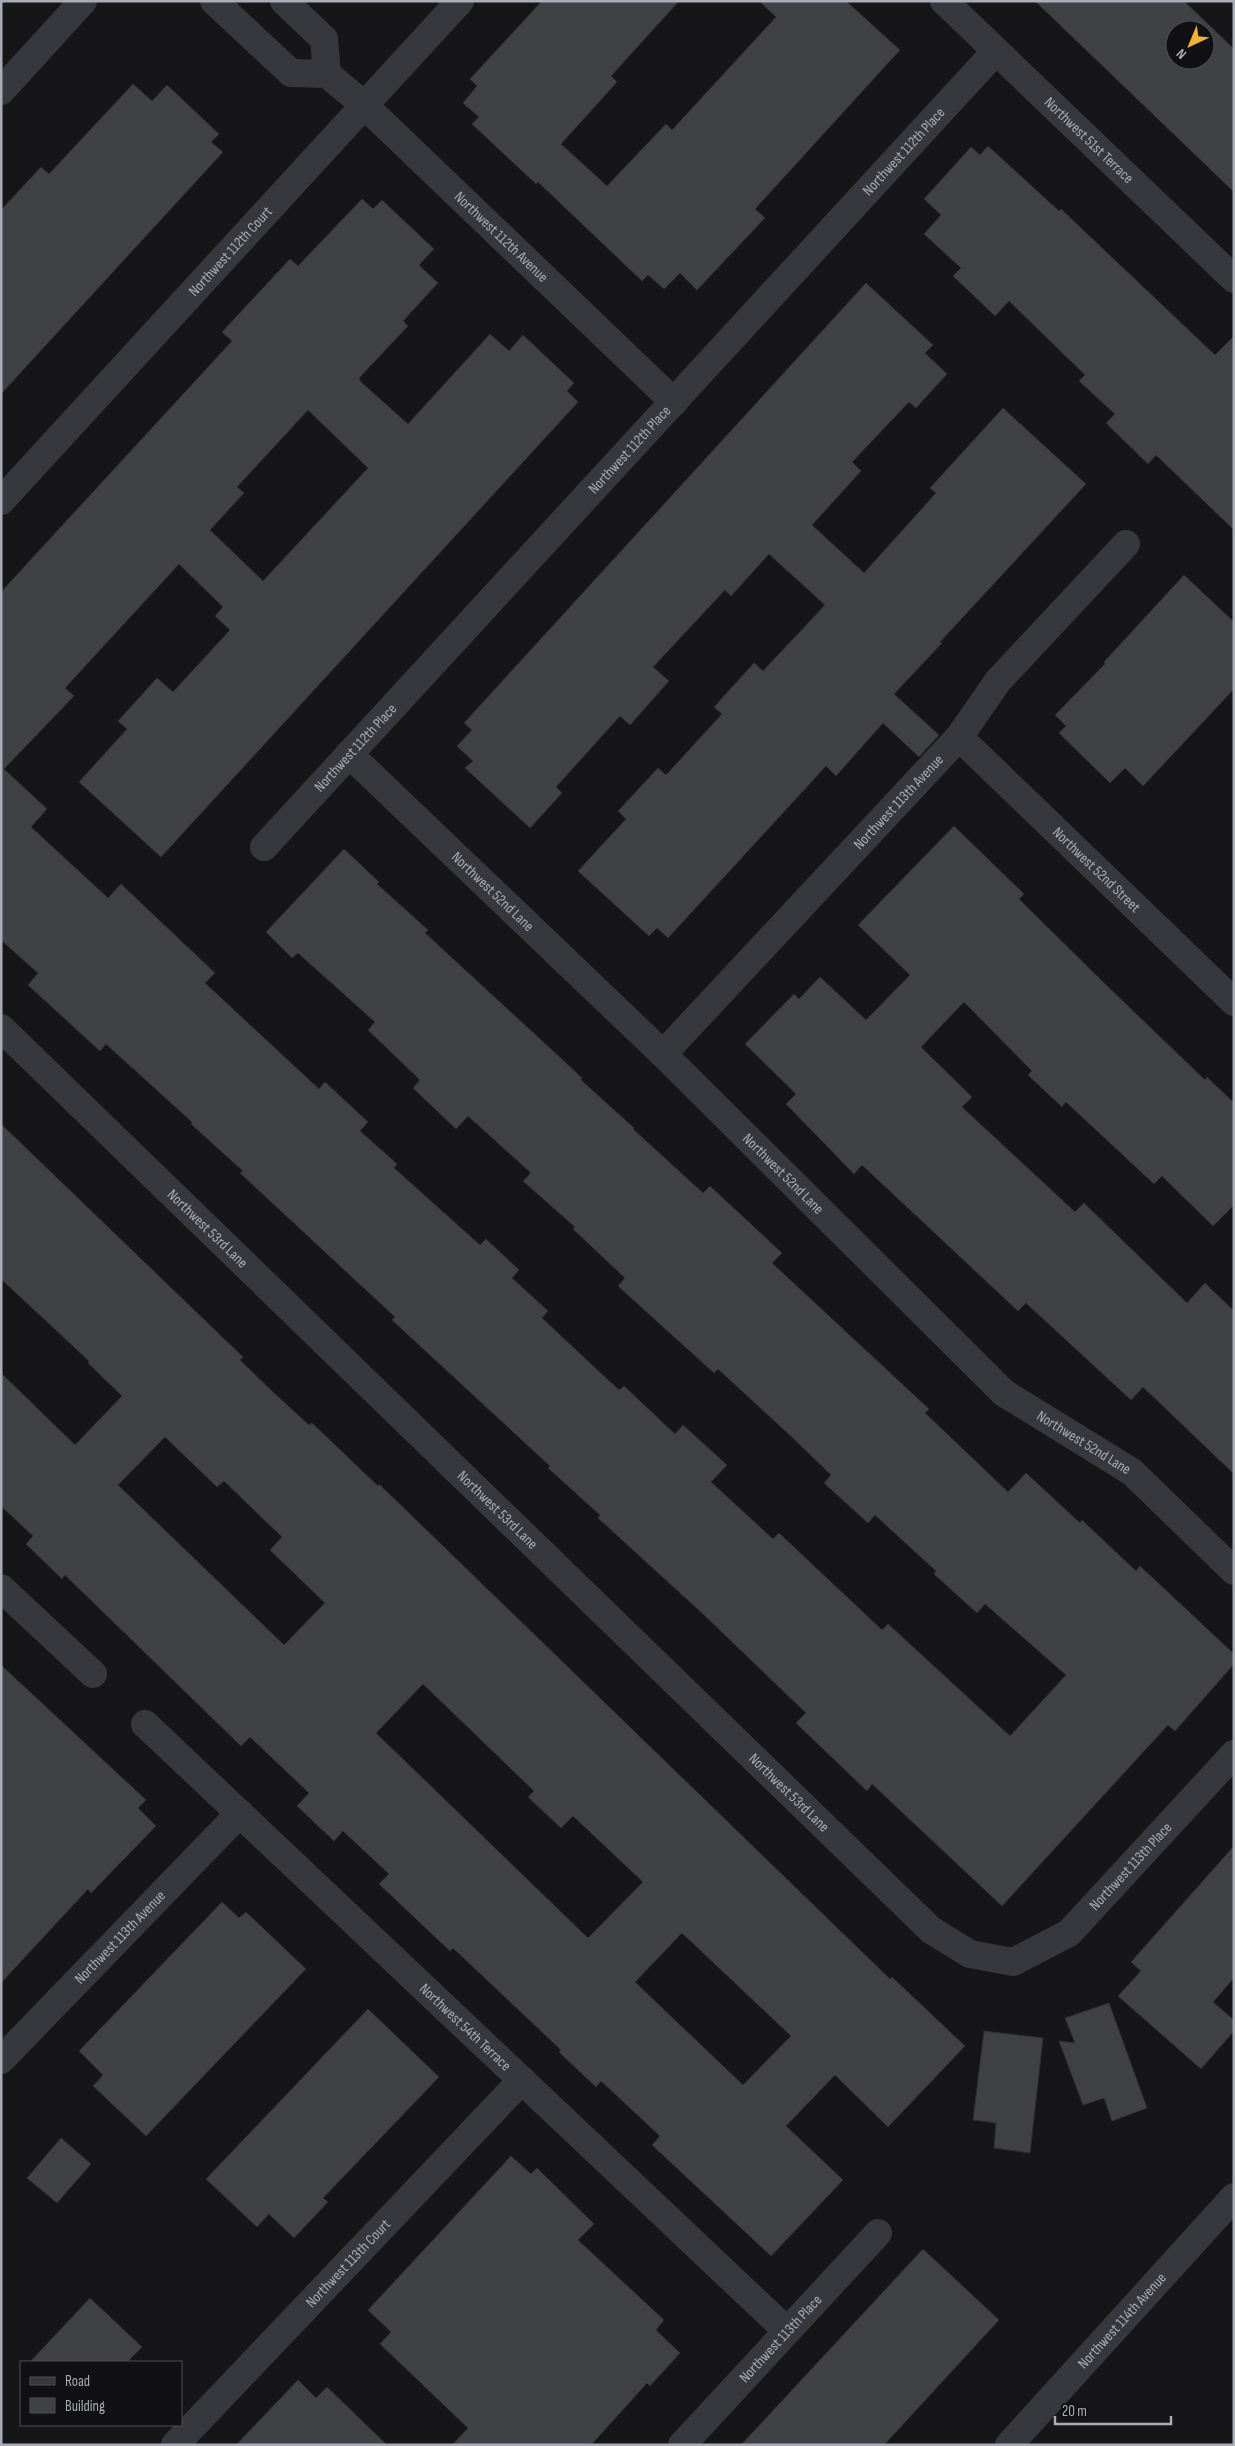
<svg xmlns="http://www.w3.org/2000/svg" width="1235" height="2446" font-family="'Sofia Sans Condensed',sans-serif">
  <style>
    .building { fill: #404145; stroke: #303034; fill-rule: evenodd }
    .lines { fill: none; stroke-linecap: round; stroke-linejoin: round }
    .minor { stroke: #37383d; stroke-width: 28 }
    .tertiary { stroke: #37383d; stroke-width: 28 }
    .labels { text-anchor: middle; stroke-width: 4.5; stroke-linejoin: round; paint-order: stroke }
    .street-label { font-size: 15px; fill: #a8adb8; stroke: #111113 }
  </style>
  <rect width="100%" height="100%" fill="#161618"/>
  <g class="building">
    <path d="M 542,1 L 679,1 L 611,76 L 617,82 L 561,144 L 607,186 L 666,124 L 672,130 L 776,17 L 759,1 L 846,1 L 900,50 L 755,209 L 765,218 L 697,290 L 680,273 L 664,289 L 648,275 L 642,281 L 538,182 L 536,184 L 472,124 L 479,117 L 463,103 L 477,86 L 470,79 Z"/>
    <path d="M 1035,1 L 1184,1 L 1234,49 L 1234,192 ZM 1175,30 L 1205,30 L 1205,60 L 1175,60 Z"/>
    <path d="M 133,84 L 152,101 L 167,85 L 219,134 L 211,142 L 223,152 L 1,394 L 1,210 L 41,167 L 49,174 Z"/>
    <path d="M 988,146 L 1059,211 L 1061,209 L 1215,355 L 1234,336 L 1234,530 L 1156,455 L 1148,464 L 1106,423 L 1115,414 L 1079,381 L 1085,375 L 1009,301 L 995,316 L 953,276 L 961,268 L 924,234 L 941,215 L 924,199 L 971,147 L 980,155 Z"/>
    <path d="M 362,199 L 373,209 L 382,200 L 434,249 L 419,265 L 438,283 L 403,321 L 408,326 L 359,378 L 361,382 L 408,424 L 490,334 L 509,351 L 523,335 L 574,383 L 567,391 L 578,402 L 161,857 L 79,782 L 127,729 L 118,721 L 157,678 L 173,692 L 230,630 L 215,616 L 223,607 L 179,564 L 65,688 L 74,696 L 4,769 L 47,809 L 31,827 L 108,898 L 121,884 L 215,973 L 205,983 L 319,1089 L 325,1082 L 368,1122 L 360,1131 L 397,1164 L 394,1168 L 480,1245 L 486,1239 L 519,1270 L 512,1278 L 548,1311 L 542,1318 L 592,1365 L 619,1390 L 624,1386 L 675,1434 L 683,1425 L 727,1465 L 711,1482 L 773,1539 L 779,1533 L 882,1630 L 888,1624 L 1010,1736 L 1066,1675 L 985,1604 L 977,1613 L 934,1574 L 936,1571 L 875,1515 L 868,1523 L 824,1483 L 831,1475 L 794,1439 L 718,1369 L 714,1373 L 618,1286 L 625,1278 L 573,1229 L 575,1227 L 523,1181 L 531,1173 L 468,1116 L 456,1129 L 413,1088 L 420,1080 L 368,1030 L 375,1022 L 298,953 L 292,958 L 266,932 L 344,849 L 379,882 L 377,884 L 428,930 L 425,933 L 565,1062 L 582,1078 L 581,1080 L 634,1128 L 633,1129 L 703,1193 L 710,1186 L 782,1253 L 772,1263 L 929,1409 L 925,1413 L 1008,1492 L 1026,1473 L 1080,1523 L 1082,1520 L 1136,1571 L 1140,1566 L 1234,1654 L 1234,1664 L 1175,1731 L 1168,1725 L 1002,1906 L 872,1784 L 867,1791 L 796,1723 L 806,1713 L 703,1614 L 598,1518 L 600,1515 L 548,1468 L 550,1466 L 392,1320 L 395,1317 L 240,1173 L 243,1171 L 191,1124 L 192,1122 L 106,1044 L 100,1051 L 28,985 L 38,973 L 1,940 L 1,592 L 232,341 L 222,332 L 290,259 L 298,266 ZM 308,410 L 368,468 L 263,581 L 210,530 L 244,493 L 237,487 Z"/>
    <path d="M 866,283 L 933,345 L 925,353 L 947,374 L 916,408 L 909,402 L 852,462 L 861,471 L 812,525 L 864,573 L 936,493 L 930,488 L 1003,408 L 1086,484 L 940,642 L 942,643 L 894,694 L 939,735 L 919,757 L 883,723 L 836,776 L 826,766 L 668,938 L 657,928 L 649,936 L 578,871 L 626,819 L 618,811 L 658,768 L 666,775 L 722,714 L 714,707 L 754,663 L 763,671 L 825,605 L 769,554 L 731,596 L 725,590 L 653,667 L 669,681 L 630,725 L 620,716 L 556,787 L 562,793 L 530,828 L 465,768 L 473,761 L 457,746 L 472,730 L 464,723 Z"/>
    <path d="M 1184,575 L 1234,622 L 1234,689 L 1143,786 L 1125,768 L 1110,783 L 1059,733 L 1066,726 L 1055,715 L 1105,664 L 1104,662 Z"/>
    <path d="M 954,826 L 1024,894 L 1019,899 L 1101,980 L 1205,1080 L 1207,1077 L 1234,1103 L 1234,1205 L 1213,1226 L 1162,1176 L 1154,1184 L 1066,1102 L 1062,1107 L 1028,1075 L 1032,1071 L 964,1002 L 921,1047 L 972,1097 L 962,1107 L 1075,1212 L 1084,1203 L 1187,1303 L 1205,1283 L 1234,1311 L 1234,1474 L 1143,1387 L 1131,1400 L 1026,1303 L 1018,1311 L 862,1165 L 854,1174 L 786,1104 L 796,1094 L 745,1044 L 794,994 L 799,999 L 820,977 L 866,1020 L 910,975 L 858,925 Z"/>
    <path d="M 1,1124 L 243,1357 L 240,1360 L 274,1393 L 309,1425 L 312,1423 L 378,1486 L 379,1484 L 890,1979 L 892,1977 L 965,2046 L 888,2127 L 835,2075 L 786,2126 L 843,2180 L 771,2256 L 652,2145 L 660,2136 L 601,2081 L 596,2087 L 559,2052 L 561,2050 L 453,1948 L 450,1951 L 379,1884 L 389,1874 L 343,1831 L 334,1841 L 297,1806 L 309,1793 L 250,1737 L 241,1746 L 65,1575 L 62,1579 L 26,1544 L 33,1536 L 1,1506 L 1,1373 L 75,1445 L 122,1396 L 88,1363 L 89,1361 L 1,1279 ZM 165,1437 L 217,1487 L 224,1481 L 282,1537 L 270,1550 L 325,1603 L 284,1645 L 118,1485 ZM 423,1684 L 534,1791 L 528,1797 L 561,1828 L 573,1816 L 643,1882 L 588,1938 L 376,1733 ZM 682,1933 L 791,2036 L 743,2085 L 635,1982 Z"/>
    <path d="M 1,1665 L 146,1800 L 138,1808 L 156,1826 L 91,1893 L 88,1889 L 1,1983 Z"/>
    <path d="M 1234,1846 L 1234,1978 L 1213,2002 L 1234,2020 L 1234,2031 L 1201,2069 L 1118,1996 L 1141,1971 L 1131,1962 Z"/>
    <path d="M 222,1902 L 239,1918 L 246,1912 L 306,1969 L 146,2136 L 93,2086 L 103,2075 L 79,2051 Z"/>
    <path d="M 1109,2003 L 1147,2108 L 1112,2121 L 1104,2098 L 1083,2105 L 1059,2041 L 1075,2043 L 1065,2018 Z"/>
    <path d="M 368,2009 L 439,2077 L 323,2198 L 328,2202 L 294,2238 L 269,2214 L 257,2227 L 206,2179 Z"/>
    <path d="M 984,2031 L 1043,2038 L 1030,2153 L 994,2148 L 996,2123 L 973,2120 Z"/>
    <path d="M 61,2138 L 91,2164 L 57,2203 L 27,2178 Z"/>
    <path d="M 511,2156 L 531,2174 L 537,2168 L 594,2224 L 578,2240 L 664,2320 L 656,2330 L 680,2353 L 650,2386 L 647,2383 L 591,2445 L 452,2445 L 468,2428 L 380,2344 L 391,2332 L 368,2310 Z"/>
    <path d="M 923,2249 L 999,2320 L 884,2445 L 741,2445 Z"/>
    <path d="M 90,2298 L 142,2347 L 127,2362 L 30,2362 Z"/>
    <path d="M 298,2380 L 316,2398 L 327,2387 L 387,2445 L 236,2445 Z"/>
  </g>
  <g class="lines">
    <g class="minor">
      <path id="s1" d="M 214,1 L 291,73 L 327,74 L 364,105 L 674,402"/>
      <path d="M 284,1 L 324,39 L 327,74"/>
      <path id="s2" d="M 944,1 L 1234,279"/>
      <path id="s3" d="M 1,501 L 460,1"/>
      <path id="s4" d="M 959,737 L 1234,1002"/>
      <path id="s5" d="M 349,754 L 663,1054 L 1004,1393 L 1132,1472 L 1234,1571"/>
      <path id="s6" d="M 264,847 L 996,51"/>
      <path id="s7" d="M 1,1028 L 931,1930 L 970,1954 L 1013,1962 L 1069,1933 L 1234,1754"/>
      <path id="s8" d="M 663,1054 L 959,737 L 998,681 L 1126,544"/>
      <path d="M 1,1588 L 93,1674"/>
      <path id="s9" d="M 145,1724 L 787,2331"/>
      <path id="s10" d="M 1,2060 L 240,1813"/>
      <path id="s11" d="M 175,2445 L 522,2080"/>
      <path id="s12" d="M 682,2445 L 878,2233"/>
    </g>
    <g class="tertiary">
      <path d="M 1,91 L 83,1"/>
      <path id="s13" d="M 1009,2445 L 1234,2197"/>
    </g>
  </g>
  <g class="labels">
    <g class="street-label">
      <text dy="5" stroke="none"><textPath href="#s2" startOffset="201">Northwest 51st Terrace</textPath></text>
      <text dy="5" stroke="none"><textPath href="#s6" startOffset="945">Northwest 112th Place</textPath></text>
      <text dy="5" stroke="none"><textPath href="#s1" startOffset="380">Northwest 112th Avenue</textPath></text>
      <text dy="5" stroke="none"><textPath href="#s3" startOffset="339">Northwest 112th Court</textPath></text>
      <text dy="5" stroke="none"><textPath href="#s6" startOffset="540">Northwest 112th Place</textPath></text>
      <text dy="5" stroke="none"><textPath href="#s6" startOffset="135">Northwest 112th Place</textPath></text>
      <text dy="5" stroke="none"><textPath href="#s8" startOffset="345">Northwest 113th Avenue</textPath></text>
      <text dy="5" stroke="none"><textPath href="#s4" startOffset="191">Northwest 52nd Street</textPath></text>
      <text dy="5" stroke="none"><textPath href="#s5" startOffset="199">Northwest 52nd Lane</textPath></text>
      <text dy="5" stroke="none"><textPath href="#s5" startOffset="604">Northwest 52nd Lane</textPath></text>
      <text dy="5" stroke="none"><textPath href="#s7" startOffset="288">Northwest 53rd Lane</textPath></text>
      <text dy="5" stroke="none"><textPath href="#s5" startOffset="1009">Northwest 52nd Lane</textPath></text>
      <text dy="5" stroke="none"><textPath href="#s7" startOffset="692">Northwest 53rd Lane</textPath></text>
      <text dy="5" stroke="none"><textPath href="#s7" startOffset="1098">Northwest 53rd Lane</textPath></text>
      <text dy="5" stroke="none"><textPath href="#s7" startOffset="1539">Northwest 113th Place</textPath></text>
      <text dy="5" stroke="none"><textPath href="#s10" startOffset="171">Northwest 113th Avenue</textPath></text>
      <text dy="5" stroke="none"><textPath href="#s9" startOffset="441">Northwest 54th Terrace</textPath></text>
      <text dy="5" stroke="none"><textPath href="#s11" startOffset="251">Northwest 113th Court</textPath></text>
      <text dy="5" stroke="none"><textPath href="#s13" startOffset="168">Northwest 114th Avenue</textPath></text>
      <text dy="5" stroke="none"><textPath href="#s12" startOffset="145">Northwest 113th Place</textPath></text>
    </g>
  </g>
  <rect width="1235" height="2446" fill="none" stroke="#a8adb8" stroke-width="5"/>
  <rect x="20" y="2361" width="162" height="65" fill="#111113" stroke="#4d4f55"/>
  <rect x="30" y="2377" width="25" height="8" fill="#37383d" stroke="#4d4f55"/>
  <text x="65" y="2386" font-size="15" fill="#a8adb8">Road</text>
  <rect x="30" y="2398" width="25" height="15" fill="#404145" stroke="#4d4f55"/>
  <text x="65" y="2411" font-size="15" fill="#a8adb8">Building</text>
  <g transform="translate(1190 45) rotate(224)"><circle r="24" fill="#111113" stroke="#4d4f55"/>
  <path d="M0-4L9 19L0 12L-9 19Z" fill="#f2b134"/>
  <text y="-8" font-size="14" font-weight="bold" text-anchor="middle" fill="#a8adb8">N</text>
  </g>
  <path d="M1055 2416v8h116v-8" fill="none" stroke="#a8adb8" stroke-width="2.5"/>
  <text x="1062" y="2416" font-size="15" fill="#a8adb8" stroke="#111113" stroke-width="4" paint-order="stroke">20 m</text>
</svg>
